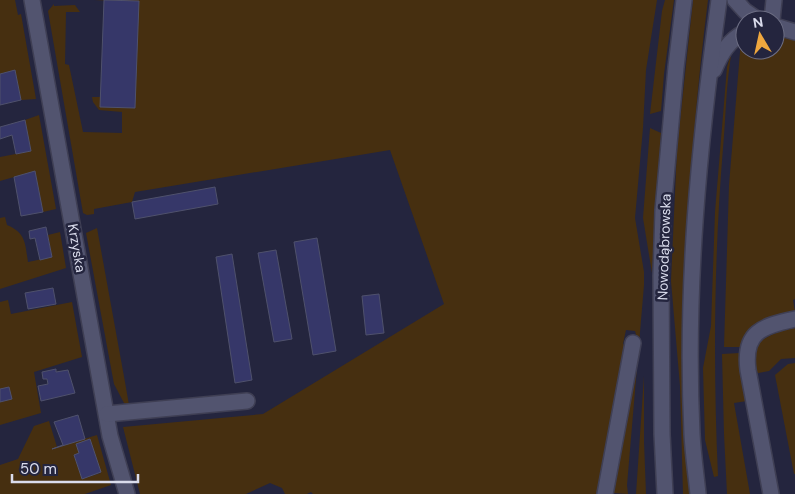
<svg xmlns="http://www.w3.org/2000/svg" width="795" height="494" font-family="'DM Sans',sans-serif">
<rect width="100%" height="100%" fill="#24253e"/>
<g fill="#462f10" fill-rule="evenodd">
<polygon points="0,0 15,0 18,15 21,14 36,99 21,100 15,70 0,74"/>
<polygon points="94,0 657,0 646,70 643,128 635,218 644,272 644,285 627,485 628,494 613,493 637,338 635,331 626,330 623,344 628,346 600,494 313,494 311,492 307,494 285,494 282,488 270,483 246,494 140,494 123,427 263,414 444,304 390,150 135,192 132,202 94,209 94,214 87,215 83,213 48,11 54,4 54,6 75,5 80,12 66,12 65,64 69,65 83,132 122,133 122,112 99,110 93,102 92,97 101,97 101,107 135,108 139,2"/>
<polygon points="665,0 674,0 664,74 661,111 650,114 662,11"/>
<path d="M 693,0 L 708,0 C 687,164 681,329 690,494 L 683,494 L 680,386 L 671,281 L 677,149 Z"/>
<path d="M 775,33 L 795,38 L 795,299 L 793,300 L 795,312 C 769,317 751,320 740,347 L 724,347 L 729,185 L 741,40 L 745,37 L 745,50 L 775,50 Z"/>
<path d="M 732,50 C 726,82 726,116 723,148 C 714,257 713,367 718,476 L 714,477 L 705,440 L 703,368 L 711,326 L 715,212 L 727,67 Z"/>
<polygon points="39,115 56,209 43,212 35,171 0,181 0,157 31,151 25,120"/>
<polygon points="650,128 661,133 652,273 643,218"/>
<path d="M 5,217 L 7,225 C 26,233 25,243 28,262 L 52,257 L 48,235 L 60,232 L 66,268 L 0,289 L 0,218 Z"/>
<polygon points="97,228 125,382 129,405 124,403 114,384 86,233"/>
<polygon points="8,300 11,314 72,302 82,357 34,372 41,413 0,425 0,302"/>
<path d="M 795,328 L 795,358 L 781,359 L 769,371 L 758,373 C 740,344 772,332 795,328 Z"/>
<polygon points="740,353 740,368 747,401 734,403 750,494 727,494 724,434 722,354"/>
<polygon points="795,363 795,474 794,474 775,375 788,364"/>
<polygon points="644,376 644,442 646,494 636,494"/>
<path d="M 49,421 L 57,447 L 97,435 L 111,485 L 85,494 L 0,494 L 0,465 L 18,459 L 34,426 ZM 90,440 L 101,473 L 82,479 L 74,455 L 79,453 L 76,444 Z"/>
</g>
<g fill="#363769" stroke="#4f516c">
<polygon points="104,0 139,1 135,108 100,107"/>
<polygon points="15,70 21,100 0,105 0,74"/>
<polygon points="25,120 31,151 16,154 12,135 0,139 0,127"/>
<polygon points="35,171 43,212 21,216 14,177"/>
<polygon points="215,187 218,204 135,219 132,202"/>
<polygon points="46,227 52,257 40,260 35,238 30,239 29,231"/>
<polygon points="317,238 336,351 313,355 294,242"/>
<polygon points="276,250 292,339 274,342 258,253"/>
<polygon points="232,254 252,380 235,383 216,257"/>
<polygon points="53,288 56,304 28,309 25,293"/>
<polygon points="379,294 384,333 366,335 362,296"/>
<polygon points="56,369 56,372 68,370 75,393 41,401 38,386 48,384 47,379 43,379 42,372"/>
<polygon points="9,387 12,399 0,402 0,389"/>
<polygon points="78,415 85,439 52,449 63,445 54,422"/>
<polygon points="90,439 101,472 82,479 74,455 79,453 76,444"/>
</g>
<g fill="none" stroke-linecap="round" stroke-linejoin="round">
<defs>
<g id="minor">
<polyline points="32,0 110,436 127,494"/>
<polyline points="735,0 745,11 758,20"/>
<polyline points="772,20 774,0"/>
<polyline points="775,26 795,32"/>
<path d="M 714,70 C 721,53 729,40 745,32"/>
<polyline points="107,414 247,401"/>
<polyline points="605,494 633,343"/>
<polyline points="665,494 662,434 661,276 663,210 676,67 684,0"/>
<path d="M 698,494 C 696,474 693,454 692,434 C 685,288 699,144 719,0"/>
<path d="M 771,494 L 748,370 C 743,332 762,326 795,319"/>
</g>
</defs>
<use href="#minor" stroke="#3f3f54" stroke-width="18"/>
<use href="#minor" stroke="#52546f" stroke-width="15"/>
</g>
<g text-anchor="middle" stroke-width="5" stroke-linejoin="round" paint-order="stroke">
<g font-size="14" fill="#dadcec" stroke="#24253e">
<text transform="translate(664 247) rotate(-88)" y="5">Nowodąbrowska</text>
<text transform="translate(77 248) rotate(80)" y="5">Krzyska</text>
</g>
</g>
<g transform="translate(760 35) rotate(351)"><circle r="24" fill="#24253e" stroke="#6d6e84"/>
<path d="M0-4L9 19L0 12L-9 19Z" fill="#efa73e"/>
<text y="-8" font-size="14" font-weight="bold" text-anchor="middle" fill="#dadcec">N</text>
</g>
<path d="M12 474v8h126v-8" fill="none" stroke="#dadcec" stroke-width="2.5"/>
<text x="20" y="474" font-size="15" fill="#dadcec" stroke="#24253e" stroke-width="4" paint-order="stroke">50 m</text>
</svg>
